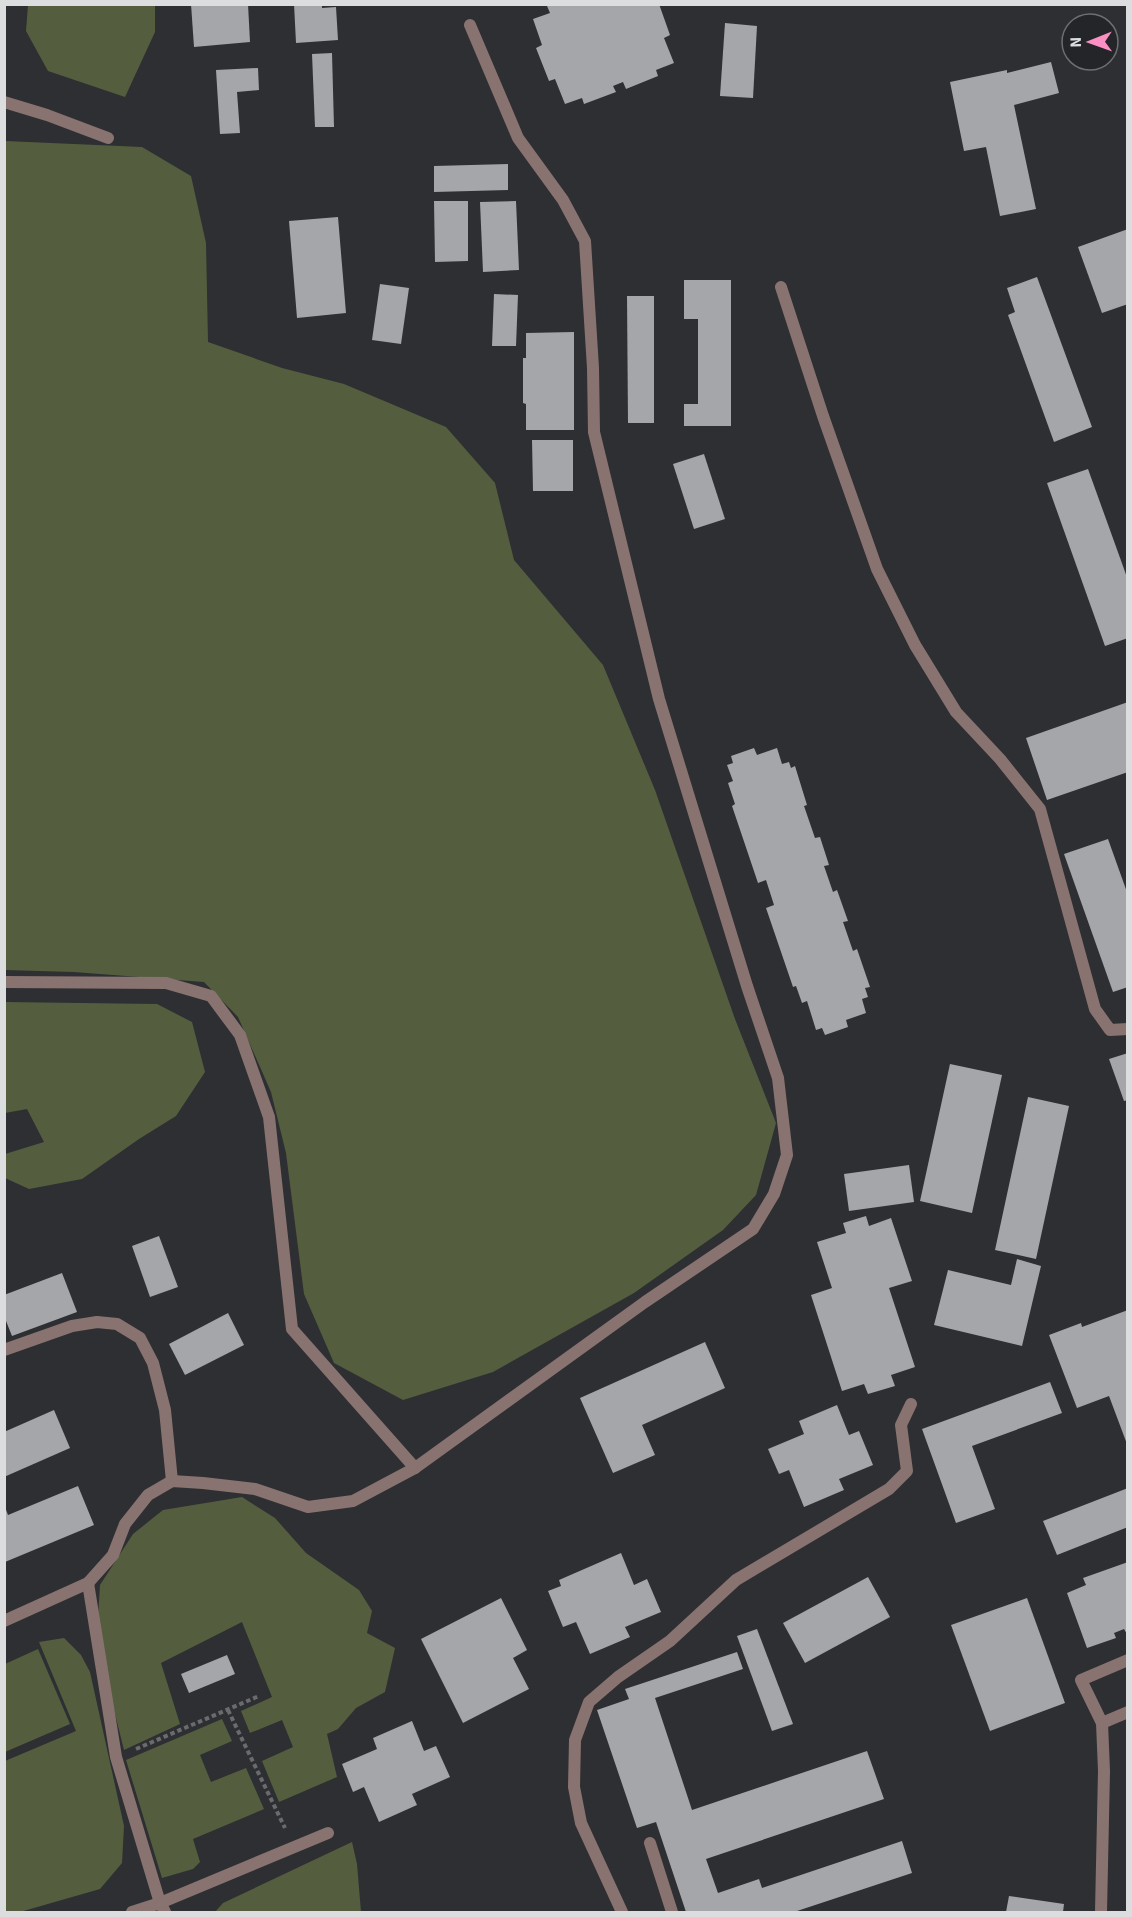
<svg xmlns="http://www.w3.org/2000/svg" width="1132" height="1917" font-family="'Source Sans 3',sans-serif">
<rect width="100%" height="100%" fill="#2e2f32"/>
<g fill="#545e3e">
<polygon points="28,5 155,5 155,32 125,97 48,71 26,31"/>
<polygon points="5,141 142,147 191,176 206,243 208,342 282,368 344,384 446,427 495,483 514,560 603,665 655,790 735,1019 776,1123 756,1195 723,1230 634,1293 493,1372 403,1400 334,1363 304,1294 286,1153 271,1092 238,1017 204,982 74,972 5,970"/>
<polygon points="5,1002 157,1004 192,1022 205,1072 176,1116 139,1139 82,1179 29,1189 5,1178 5,1154 44,1142 27,1109 5,1113"/>
<polygon points="242,1497 275,1518 306,1553 359,1590 372,1611 367,1633 395,1648 385,1692 356,1708 338,1729 327,1734 337,1777 279,1802 262,1761 293,1747 282,1720 250,1733 241,1711 272,1697 242,1622 161,1663 180,1724 124,1750 109,1690 98,1618 100,1585 133,1534 163,1510"/>
<polygon points="64,1638 81,1655 90,1672 124,1826 122,1863 100,1889 20,1912 5,1912 5,1761 76,1731 39,1642"/>
<polygon points="38,1649 70,1724 5,1752 5,1664"/>
<polygon points="222,1719 232,1741 200,1755 211,1782 246,1768 264,1809 193,1839 200,1862 193,1869 162,1878 126,1760"/>
<polygon points="352,1842 357,1864 361,1912 215,1912 223,1903"/>
</g>
<g fill="#a4a6aa">
<polygon points="191,4 248,4 250,42 194,47"/>
<polygon points="294,4 322,4 322,8 336,7 338,40 296,43"/>
<polygon points="552,4 659,4 670,35 664,38 674,63 656,70 658,76 626,89 623,82 613,86 616,92 584,104 582,98 565,104 555,79 549,81 536,48 542,45 533,19 550,13 547,6"/>
<polygon points="725,23 757,26 753,98 720,96"/>
<polygon points="332,53 334,127 315,127 312,54"/>
<polygon points="1051,62 1059,93 1014,105 1036,209 1000,216 986,147 964,151 950,82 1007,70 1007,73"/>
<polygon points="258,68 259,90 237,92 240,133 220,134 216,70"/>
<polygon points="508,164 508,190 434,192 434,166"/>
<polygon points="434,201 468,201 468,261 435,262"/>
<polygon points="516,201 519,270 483,272 480,202"/>
<polygon points="338,217 346,313 297,318 289,221"/>
<polygon points="1128,229 1128,304 1102,313 1078,247"/>
<polygon points="1037,277 1092,427 1054,442 1008,315 1015,312 1007,288"/>
<polygon points="684,280 731,280 731,426 684,426 684,404 698,404 698,319 684,319"/>
<polygon points="380,284 409,288 401,344 372,340"/>
<polygon points="494,294 518,295 516,346 492,346"/>
<polygon points="627,296 654,296 654,423 628,423"/>
<polygon points="574,332 574,430 526,430 526,404 523,403 523,358 526,358 526,333"/>
<polygon points="532,440 573,440 573,491 533,491"/>
<polygon points="704,454 725,519 694,529 673,464"/>
<polygon points="1088,469 1128,580 1128,638 1105,646 1047,483"/>
<polygon points="1128,702 1128,772 1047,800 1026,738"/>
<polygon points="754,748 757,755 777,748 782,764 789,762 791,768 795,766 807,805 804,806 815,838 820,837 829,865 824,866 833,892 837,890 848,921 843,922 853,951 857,949 870,987 865,988 868,997 862,999 866,1013 846,1020 848,1027 825,1035 822,1028 816,1030 807,1001 802,1003 796,986 793,987 766,908 774,905 766,880 758,883 732,806 735,804 728,783 733,781 727,765 733,763 731,756"/>
<polygon points="1108,839 1128,895 1128,987 1113,992 1064,854"/>
<polygon points="1128,1053 1128,1100 1124,1101 1109,1059"/>
<polygon points="950,1064 1002,1075 972,1213 920,1201"/>
<polygon points="1028,1097 1069,1106 1036,1259 995,1250"/>
<polygon points="909,1165 914,1202 849,1211 844,1174"/>
<polygon points="866,1216 869,1226 891,1218 912,1281 889,1288 915,1367 891,1375 895,1386 868,1394 864,1384 842,1391 811,1295 832,1288 817,1242 846,1233 843,1223"/>
<polygon points="159,1236 178,1287 150,1297 132,1246"/>
<polygon points="1017,1259 1041,1266 1022,1346 934,1325 948,1270 1011,1285"/>
<polygon points="62,1273 77,1312 12,1336 4,1316 4,1295"/>
<polygon points="1128,1310 1128,1444 1127,1444 1109,1396 1077,1408 1049,1335 1081,1323 1082,1327"/>
<polygon points="228,1313 244,1345 185,1375 169,1344"/>
<polygon points="705,1342 725,1388 642,1425 655,1455 613,1473 580,1398"/>
<polygon points="1050,1382 1062,1413 972,1446 995,1509 956,1523 922,1429"/>
<polygon points="837,1405 849,1435 859,1431 873,1465 839,1479 844,1490 804,1507 789,1470 779,1474 768,1449 804,1434 799,1421"/>
<polygon points="54,1410 70,1448 4,1477 4,1432"/>
<polygon points="78,1486 94,1525 5,1562 5,1507 8,1515"/>
<polygon points="1128,1488 1128,1527 1057,1555 1043,1521"/>
<polygon points="621,1553 634,1585 647,1579 661,1612 625,1627 630,1637 590,1654 576,1622 563,1627 548,1591 561,1586 559,1580"/>
<polygon points="1128,1562 1128,1636 1124,1629 1114,1633 1116,1638 1087,1648 1067,1593 1086,1585 1083,1578"/>
<polygon points="868,1577 890,1617 805,1663 783,1623"/>
<polygon points="501,1598 527,1650 513,1658 529,1689 463,1723 421,1639"/>
<polygon points="1027,1598 1065,1703 990,1731 951,1625"/>
<polygon points="757,1629 793,1724 772,1731 737,1636"/>
<polygon points="737,1652 743,1669 655,1698 692,1810 867,1751 884,1799 706,1859 718,1893 759,1879 762,1888 902,1841 912,1873 794,1912 686,1912 656,1822 637,1828 597,1710 629,1699 625,1689"/>
<polygon points="227,1655 235,1674 189,1693 181,1674"/>
<polygon points="412,1721 424,1751 436,1746 450,1777 412,1794 417,1805 379,1822 364,1787 353,1792 342,1764 377,1749 373,1738"/>
<polygon points="1009,1896 1064,1904 1063,1912 1006,1912"/>
</g>
<g fill="none" stroke-linecap="round" stroke-linejoin="round">
<g stroke="#6a6b6e" stroke-width="4" stroke-dasharray="4.5 3" stroke-linecap="butt">
<polyline points="228,1710 285,1828"/>
<polyline points="136,1749 259,1696"/>
</g>
<g stroke="#897370" stroke-width="12">
<polyline points="4,102 47,115 108,138"/>
<polyline points="4,982 166,983 211,996 240,1035 269,1117 292,1329 415,1468"/>
<polyline points="4,1350 72,1326 97,1322 117,1324 140,1338 153,1363 165,1410 172,1481"/>
<polyline points="4,1621 88,1583 113,1555 125,1524 148,1495 172,1481 203,1483 255,1489 308,1507 353,1501 415,1468 645,1302 753,1229 774,1194 787,1155 778,1078 747,986 659,699 594,432 593,368 585,241 563,200 518,138 470,25"/>
<polyline points="650,1843 672,1912"/>
<polyline points="622,1912 581,1823 574,1787 575,1740 589,1702 618,1677 670,1641 736,1580 889,1489 907,1471 901,1425 911,1404"/>
</g>
<g stroke="#897370" stroke-width="12">
<polyline points="781,287 823,416 877,569 915,645 956,712 1000,759 1040,809 1095,1009 1110,1030 1128,1029"/>
<polyline points="88,1583 116,1757 160,1903 165,1912"/>
<polyline points="1102,1723 1128,1712"/>
<polyline points="132,1912 160,1903 328,1833"/>
<polyline points="1101,1912 1104,1771 1102,1723 1081,1680 1128,1660"/>
</g>
</g>
<rect width="1132" height="1917" fill="none" stroke="#dcdddf" stroke-width="12"/>
<g transform="translate(1090 42) rotate(269)"><circle r="28" fill="#242528" stroke="#6e6f71" stroke-width="1.5"/>
<path d="M0-4.5L10 22L0 15L-10 22Z" fill="#fb8fc4"/>
<text y="-9" font-size="16" font-weight="bold" text-anchor="middle" fill="#dcdddf">N</text>
</g>
</svg>
